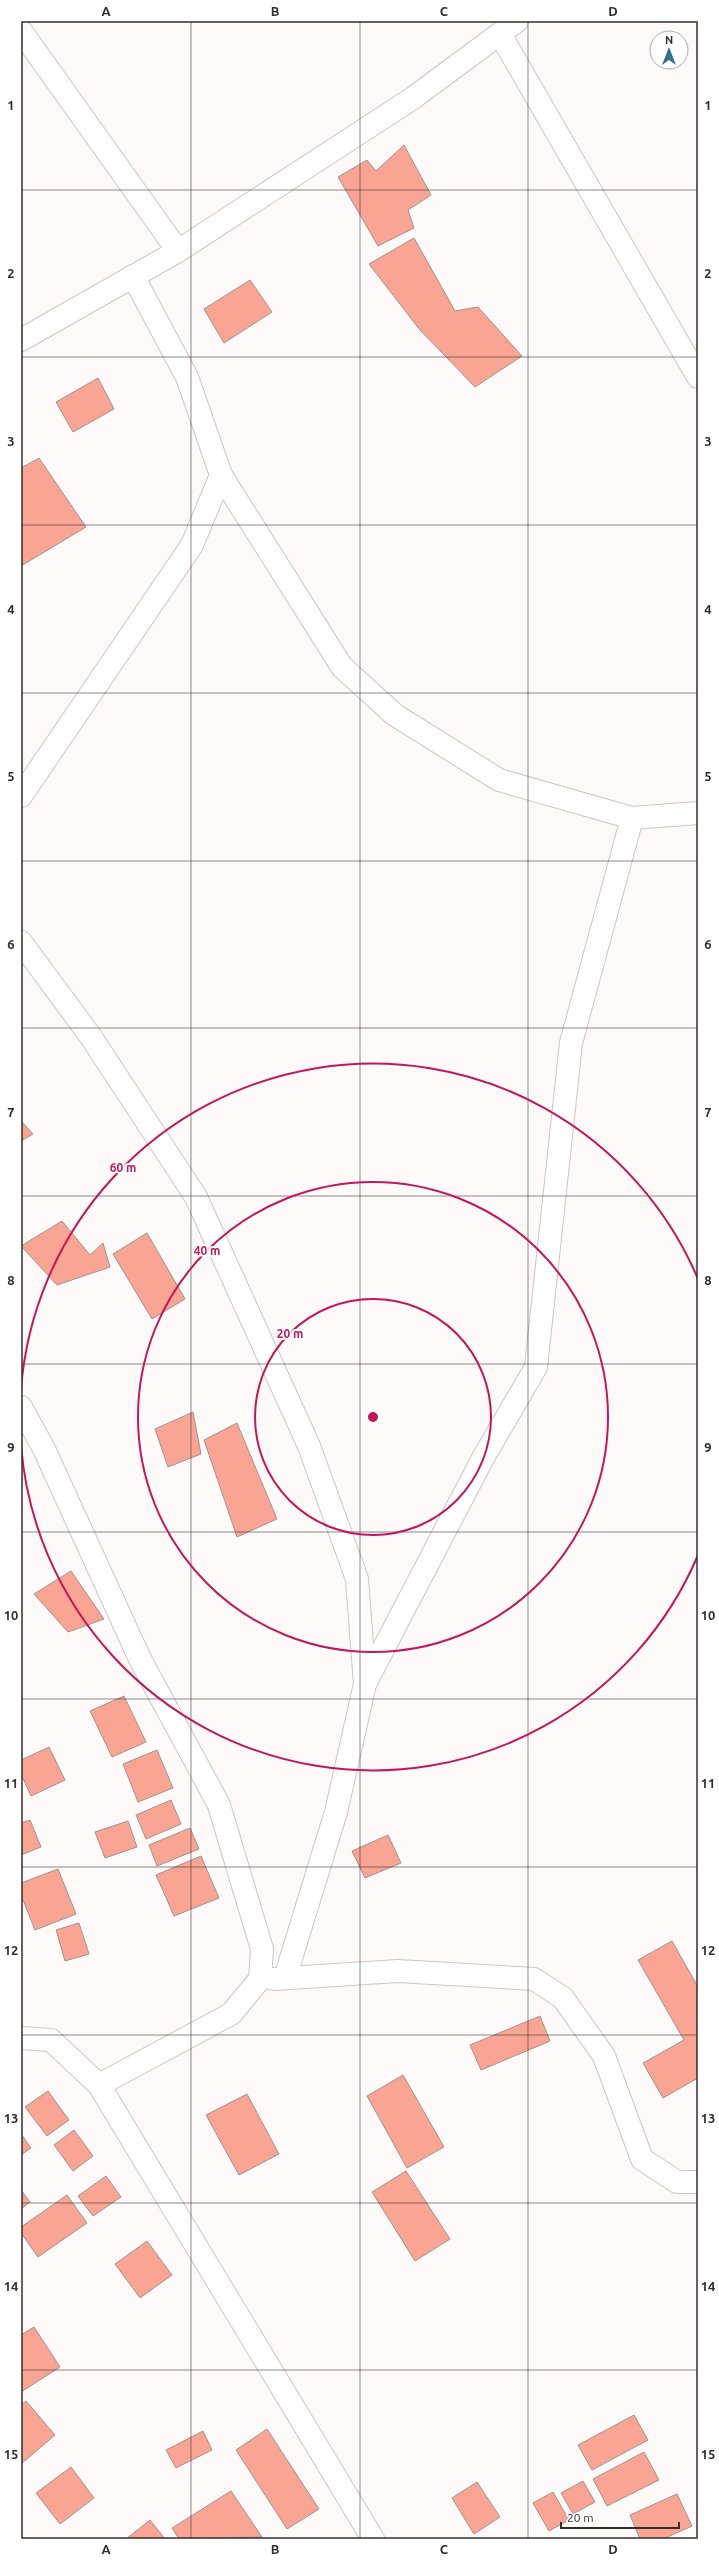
<svg xmlns="http://www.w3.org/2000/svg" width="719" height="2560" font-family="Ubuntu,sans-serif">
<rect width="100%" height="100%" fill="#fefaf9"/>
<g fill="#faa493" stroke="#9e9492">
<polygon points="404,145 431,195 408,210 414,228 378,246 338,177 367,160 376,171"/>
<polygon points="414,238 455,311 478,307 522,356 475,387 420,330 369,264"/>
<polygon points="250,280 272,312 224,343 204,309"/>
<polygon points="98,378 114,409 73,432 56,402"/>
<polygon points="39,458 86,527 21,566 21,468"/>
<polygon points="21,1121 33,1134 21,1141"/>
<polygon points="62,1221 90,1255 103,1243 110,1267 57,1285 21,1246"/>
<polygon points="147,1233 185,1299 152,1319 113,1254"/>
<polygon points="193,1412 201,1454 168,1467 155,1429"/>
<polygon points="237,1423 277,1519 237,1537 204,1440"/>
<polygon points="71,1571 104,1619 68,1632 34,1594"/>
<polygon points="124,1696 146,1742 112,1757 90,1711"/>
<polygon points="49,1747 65,1780 31,1796 21,1774 21,1760"/>
<polygon points="157,1750 173,1788 138,1802 123,1764"/>
<polygon points="171,1800 181,1824 146,1839 136,1815"/>
<polygon points="30,1820 41,1847 21,1855 21,1823"/>
<polygon points="128,1821 137,1847 105,1858 95,1832"/>
<polygon points="190,1828 199,1849 157,1866 149,1845"/>
<polygon points="388,1835 401,1863 365,1878 352,1851"/>
<polygon points="201,1856 219,1898 174,1916 156,1875"/>
<polygon points="58,1869 76,1914 35,1930 21,1895 21,1883"/>
<polygon points="79,1923 89,1954 65,1961 56,1930"/>
<polygon points="672,1941 698,1987 698,2078 663,2098 643,2063 684,2040 638,1960"/>
<polygon points="540,2016 550,2041 481,2070 470,2045"/>
<polygon points="403,2075 444,2147 407,2168 367,2096"/>
<polygon points="48,2091 69,2120 47,2136 25,2107"/>
<polygon points="247,2094 279,2154 239,2175 206,2115"/>
<polygon points="74,2130 93,2156 73,2171 54,2145"/>
<polygon points="21,2134 31,2148 21,2155"/>
<polygon points="406,2171 450,2239 415,2261 372,2192"/>
<polygon points="106,2176 121,2197 93,2216 78,2196"/>
<polygon points="21,2190 30,2202 21,2209"/>
<polygon points="67,2195 87,2223 38,2257 21,2233 21,2227"/>
<polygon points="147,2241 172,2275 140,2298 115,2264"/>
<polygon points="34,2327 60,2367 21,2392 21,2335"/>
<polygon points="26,2401 55,2435 21,2464 21,2405"/>
<polygon points="634,2415 648,2440 592,2470 578,2445"/>
<polygon points="267,2429 319,2509 287,2529 236,2450"/>
<polygon points="203,2431 212,2450 176,2468 166,2450"/>
<polygon points="644,2452 659,2480 607,2506 593,2479"/>
<polygon points="71,2467 94,2498 60,2524 36,2493"/>
<polygon points="583,2481 595,2502 573,2514 561,2493"/>
<polygon points="477,2482 500,2517 474,2534 452,2498"/>
<polygon points="231,2491 262,2537 179,2539 172,2528"/>
<polygon points="553,2492 569,2520 549,2531 533,2503"/>
<polygon points="677,2494 692,2526 663,2539 640,2539 630,2515"/>
<polygon points="150,2520 165,2539 126,2539"/>
</g>
<g fill="none" stroke-linecap="round" stroke-linejoin="round">
<defs>
<g id="street">
<polyline points="21,31 178,251"/>
<polyline points="500,34 698,377"/>
<polyline points="21,340 178,251 413,98 517,21"/>
<polyline points="221,475 342,667 395,715 499,780 632,818 698,813"/>
<polyline points="21,796 192,545 221,475 187,377 133,276"/>
<polyline points="21,942 91,1037 196,1197 309,1446 357,1579 365,1684 336,1812 285,1978"/>
<polyline points="21,1407 44,1449 140,1659 219,1805 262,1949 260,1979 231,2014 99,2085"/>
<polyline points="365,1684 483,1458 536,1367 571,1043 632,818"/>
<polyline points="273,1979 398,1971 534,1979 563,1998 604,2056 642,2159 677,2182 698,2182"/>
<polyline points="21,2038 51,2040 99,2085 373,2539"/>
</g>
</defs>
<use href="#street" stroke="#cfc5c3" stroke-width="24"/>
<use href="#street" stroke="#fff" stroke-width="22"/>
</g>
<path fill="none" stroke="#322e2d" stroke-width="1" stroke-opacity="0.55" d="M 191,21 L 191,2539M 360,21 L 360,2539M 528,21 L 528,2539M 21,190 L 698,190M 21,357 L 698,357M 21,525 L 698,525M 21,693 L 698,693M 21,861 L 698,861M 21,1028 L 698,1028M 21,1196 L 698,1196M 21,1364 L 698,1364M 21,1532 L 698,1532M 21,1699 L 698,1699M 21,1867 L 698,1867M 21,2035 L 698,2035M 21,2203 L 698,2203M 21,2370 L 698,2370"/>
<g fill="none" stroke="#c2185b" stroke-width="2">
<circle cx="373" cy="1417" r="118"/>
<circle cx="373" cy="1417" r="235"/>
<path d="M698 1555A353 353 0 0 1 21 1445M21 1389A353 353 0 0 1 698 1279"/>
</g>
<circle cx="373" cy="1417" r="6" fill="#c2185b" stroke="#fff" stroke-width="2"/>
<g font-size="12" text-anchor="middle" font-weight="bold" fill="#c2185b" stroke="#fff" stroke-width="4" stroke-linejoin="round" paint-order="stroke">
<text x="123" y="1172">60 m</text>
<text x="207" y="1255">40 m</text>
<text x="290" y="1338">20 m</text>
</g>
<rect width="719" height="2560" fill="none" stroke="#ffffff" stroke-width="44"/>
<g transform="translate(669 50)"><circle r="19" fill="#ffffff" stroke="#adabab"/>
<path d="M0-3L7 15L0 10L-7 15Z" fill="#386e89"/>
<text y="-6" font-size="11" font-weight="bold" text-anchor="middle" fill="#322e2d">N</text>
</g>
<path d="M561 2522v6h118v-6" fill="none" stroke="#322e2d" stroke-width="2"/>
<text x="567" y="2522" font-size="12" fill="#322e2d" stroke="#ffffff" stroke-width="3" paint-order="stroke">20 m</text>
<rect x="22" y="22" width="675" height="2516" fill="none" stroke="#322e2d" stroke-width="1.5"/>
<g font-size="13" text-anchor="middle" font-weight="bold" fill="#322e2d">
<text x="106" y="16">A</text>
<text x="275" y="16">B</text>
<text x="444" y="16">C</text>
<text x="613" y="16">D</text>
<text x="11" y="110">1</text>
<text x="708" y="110">1</text>
<text x="11" y="278">2</text>
<text x="708" y="278">2</text>
<text x="11" y="446">3</text>
<text x="708" y="446">3</text>
<text x="11" y="614">4</text>
<text x="708" y="614">4</text>
<text x="11" y="781">5</text>
<text x="708" y="781">5</text>
<text x="11" y="949">6</text>
<text x="708" y="949">6</text>
<text x="11" y="1117">7</text>
<text x="708" y="1117">7</text>
<text x="11" y="1285">8</text>
<text x="708" y="1285">8</text>
<text x="11" y="1452">9</text>
<text x="708" y="1452">9</text>
<text x="11" y="1620">10</text>
<text x="708" y="1620">10</text>
<text x="11" y="1788">11</text>
<text x="708" y="1788">11</text>
<text x="11" y="1955">12</text>
<text x="708" y="1955">12</text>
<text x="11" y="2123">13</text>
<text x="708" y="2123">13</text>
<text x="11" y="2291">14</text>
<text x="708" y="2291">14</text>
<text x="11" y="2459">15</text>
<text x="708" y="2459">15</text>
<text x="106" y="2554">A</text>
<text x="275" y="2554">B</text>
<text x="444" y="2554">C</text>
<text x="613" y="2554">D</text>
</g>
</svg>
